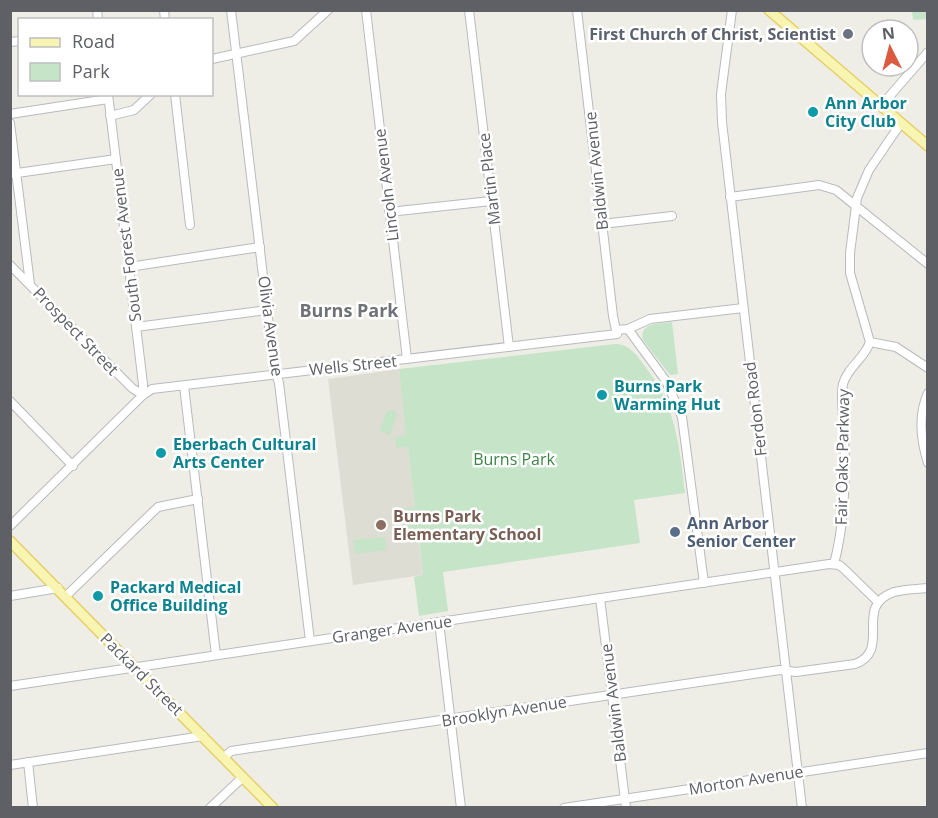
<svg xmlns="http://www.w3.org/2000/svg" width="938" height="818" font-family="'Open Sans',sans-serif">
<rect width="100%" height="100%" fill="#efeee6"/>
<polygon fill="#deddd4" points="399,369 423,575 353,585 328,379"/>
<g fill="#c5e4c8">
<polygon points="912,11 927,11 927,19 913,20"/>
<path d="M 672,322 L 678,374 L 670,375 L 643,340 C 639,322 660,324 672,322 Z"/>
<path d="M 615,344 C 629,344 636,354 644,365 C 676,406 679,443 685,493 L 634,500 L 640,543 L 443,572 L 448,611 L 419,616 L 414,577 L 423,575 L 419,537 L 410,537 L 406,508 L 415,507 L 408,447 L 396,448 L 395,437 L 406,435 L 399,369 Z"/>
<polygon points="391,410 396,411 397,415 390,435 380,431 386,412"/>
<polygon points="385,537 386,550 355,554 353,540"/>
</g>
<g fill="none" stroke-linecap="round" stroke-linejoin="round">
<defs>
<g id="minor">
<polyline points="97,10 98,20"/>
<polyline points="164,10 165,20"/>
<polyline points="231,10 274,367 279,383 310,641"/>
<polyline points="366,10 407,359"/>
<polyline points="469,10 509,347"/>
<polyline points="577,10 613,316 616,330"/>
<polyline points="732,10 721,94 722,122 802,808"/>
<polyline points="10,42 20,41"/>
<polyline points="212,59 294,41 328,10"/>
<polyline points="108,94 143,384 143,395"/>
<polyline points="175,94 190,225"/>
<polyline points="881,106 928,52"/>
<polyline points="10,114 108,99"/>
<polyline points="110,116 134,110 151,94"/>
<polyline points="10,123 30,284"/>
<polyline points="10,174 116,159"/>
<polyline points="730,197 819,185 836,190 928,264"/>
<polyline points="389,212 491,201"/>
<polyline points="602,224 672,216"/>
<polyline points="10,265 132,388 143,395"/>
<polyline points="129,267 260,247"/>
<polyline points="136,327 267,310"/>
<polyline points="628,329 666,381 682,417 704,583"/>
<polyline points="870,342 896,347 928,368"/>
<polyline points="184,386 216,655"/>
<path d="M 928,393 C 918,415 921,441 928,463"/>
<polyline points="10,401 73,466"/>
<polyline points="10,526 143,395 152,389 617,334 616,330 628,329 650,319 743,308"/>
<path d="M 834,564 C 845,523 846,478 844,435 C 844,419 840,399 843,384 C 847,368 865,358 870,342 L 850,273 L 850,253 L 857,198 L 869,170 L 901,123"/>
<polyline points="10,596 58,588"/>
<polyline points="66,596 158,507 198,499"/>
<polyline points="600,598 626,808"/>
<polyline points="439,622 461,808"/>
<polyline points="10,686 829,564 839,565 843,568 878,602"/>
<path d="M 224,757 L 231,751 L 780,670 L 796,672 L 855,664 C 893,650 852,606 894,592 C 904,589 917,589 928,588"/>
<polyline points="28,762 33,808"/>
<polyline points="10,765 203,736"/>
<polyline points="210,808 243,777"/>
<polyline points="564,808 928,753"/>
</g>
<g id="major">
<polyline points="769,10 928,146"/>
<polyline points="10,541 273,808"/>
</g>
</defs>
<use href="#minor" stroke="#b8babf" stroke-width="10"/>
<use href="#major" stroke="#e6cf68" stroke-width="12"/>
<use href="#minor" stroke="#fff" stroke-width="8"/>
<use href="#major" stroke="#f8f4b1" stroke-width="9"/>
</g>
<circle fill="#6b7280" stroke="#fff" stroke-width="2" cx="848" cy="34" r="6"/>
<g fill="#0f9aa8" stroke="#fff" stroke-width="2">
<circle cx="813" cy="112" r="6"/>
<circle cx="602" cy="395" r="6"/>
<circle cx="161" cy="453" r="6"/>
<circle cx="98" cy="596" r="6"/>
</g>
<circle fill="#8d6e63" stroke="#fff" stroke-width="2" cx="381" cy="525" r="6"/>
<circle fill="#5c6f8a" stroke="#fff" stroke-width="2" cx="675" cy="532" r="6"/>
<g text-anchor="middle" stroke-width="5" stroke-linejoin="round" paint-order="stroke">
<g font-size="16" font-weight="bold" fill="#5b616d" stroke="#fff" text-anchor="end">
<text x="836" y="40">First Church of Christ, Scientist</text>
</g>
<g font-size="16" font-weight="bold" fill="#0d838f" stroke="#fff" text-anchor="start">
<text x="825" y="109">Ann Arbor<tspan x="825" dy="18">City Club</tspan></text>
<text x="614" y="392">Burns Park<tspan x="614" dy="18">Warming Hut</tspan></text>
<text x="173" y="450">Eberbach Cultural<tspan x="173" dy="18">Arts Center</tspan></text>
<text x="110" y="593">Packard Medical<tspan x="110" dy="18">Office Building</tspan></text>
</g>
<g font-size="16" fill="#5e6065" stroke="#fff">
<text transform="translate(596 171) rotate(-96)" y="6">Baldwin Avenue</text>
<text transform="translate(489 179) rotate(-97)" y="6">Martin Place</text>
<text transform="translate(386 185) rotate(-97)" y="6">Lincoln Avenue</text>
<text transform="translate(126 245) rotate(-97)" y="6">South Forest Avenue</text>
<text transform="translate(271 326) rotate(82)" y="6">Olivia Avenue</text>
<text transform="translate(76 331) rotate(46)" y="6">Prospect Street</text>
<text transform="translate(353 365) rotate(-6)" y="6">Wells Street</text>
<text transform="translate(755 409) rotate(-97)" y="6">Ferdon Road</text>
<text transform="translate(842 457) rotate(-89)" y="6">Fair Oaks Parkway</text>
<text transform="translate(392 629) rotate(-8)" y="6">Granger Avenue</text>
<text transform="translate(142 674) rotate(45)" y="6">Packard Street</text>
<text transform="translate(613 703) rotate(-97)" y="6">Baldwin Avenue</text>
<text transform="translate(504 711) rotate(-9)" y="6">Brooklyn Avenue</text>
<text transform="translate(746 780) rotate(-9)" y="6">Morton Avenue</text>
</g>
<g font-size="16" fill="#3d8448" stroke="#fff">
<text x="514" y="465">Burns Park</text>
</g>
<g font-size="16" font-weight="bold" fill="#785e54" stroke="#fff" text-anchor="start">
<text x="393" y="522">Burns Park<tspan x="393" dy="18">Elementary School</tspan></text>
</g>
<g font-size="16" font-weight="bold" fill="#4e5e75" stroke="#fff" text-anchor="start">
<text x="687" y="529">Ann Arbor<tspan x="687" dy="18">Senior Center</tspan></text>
</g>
<g font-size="18" font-weight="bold" fill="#6f7277" stroke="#fff">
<text x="349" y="317">Burns Park</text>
</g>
</g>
<rect width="938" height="818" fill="none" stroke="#5e6065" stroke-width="24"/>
<rect x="18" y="18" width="195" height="78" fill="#ffffff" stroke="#bfbfc1" stroke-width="1.5"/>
<rect x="30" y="38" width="30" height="9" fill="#f8f4b1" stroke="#bfbfc1" stroke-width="1.5"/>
<text x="72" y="48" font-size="18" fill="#5e6065">Road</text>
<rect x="30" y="63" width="30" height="18" fill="#c5e4c8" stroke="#bfbfc1" stroke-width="1.5"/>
<text x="72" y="78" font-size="18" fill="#5e6065">Park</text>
<g transform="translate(890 48) rotate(354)"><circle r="28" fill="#ffffff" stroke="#bfbfc1" stroke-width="1.5"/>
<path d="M0-4.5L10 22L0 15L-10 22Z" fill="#db5b40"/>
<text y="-9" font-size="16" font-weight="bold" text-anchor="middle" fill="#5e6065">N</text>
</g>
</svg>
